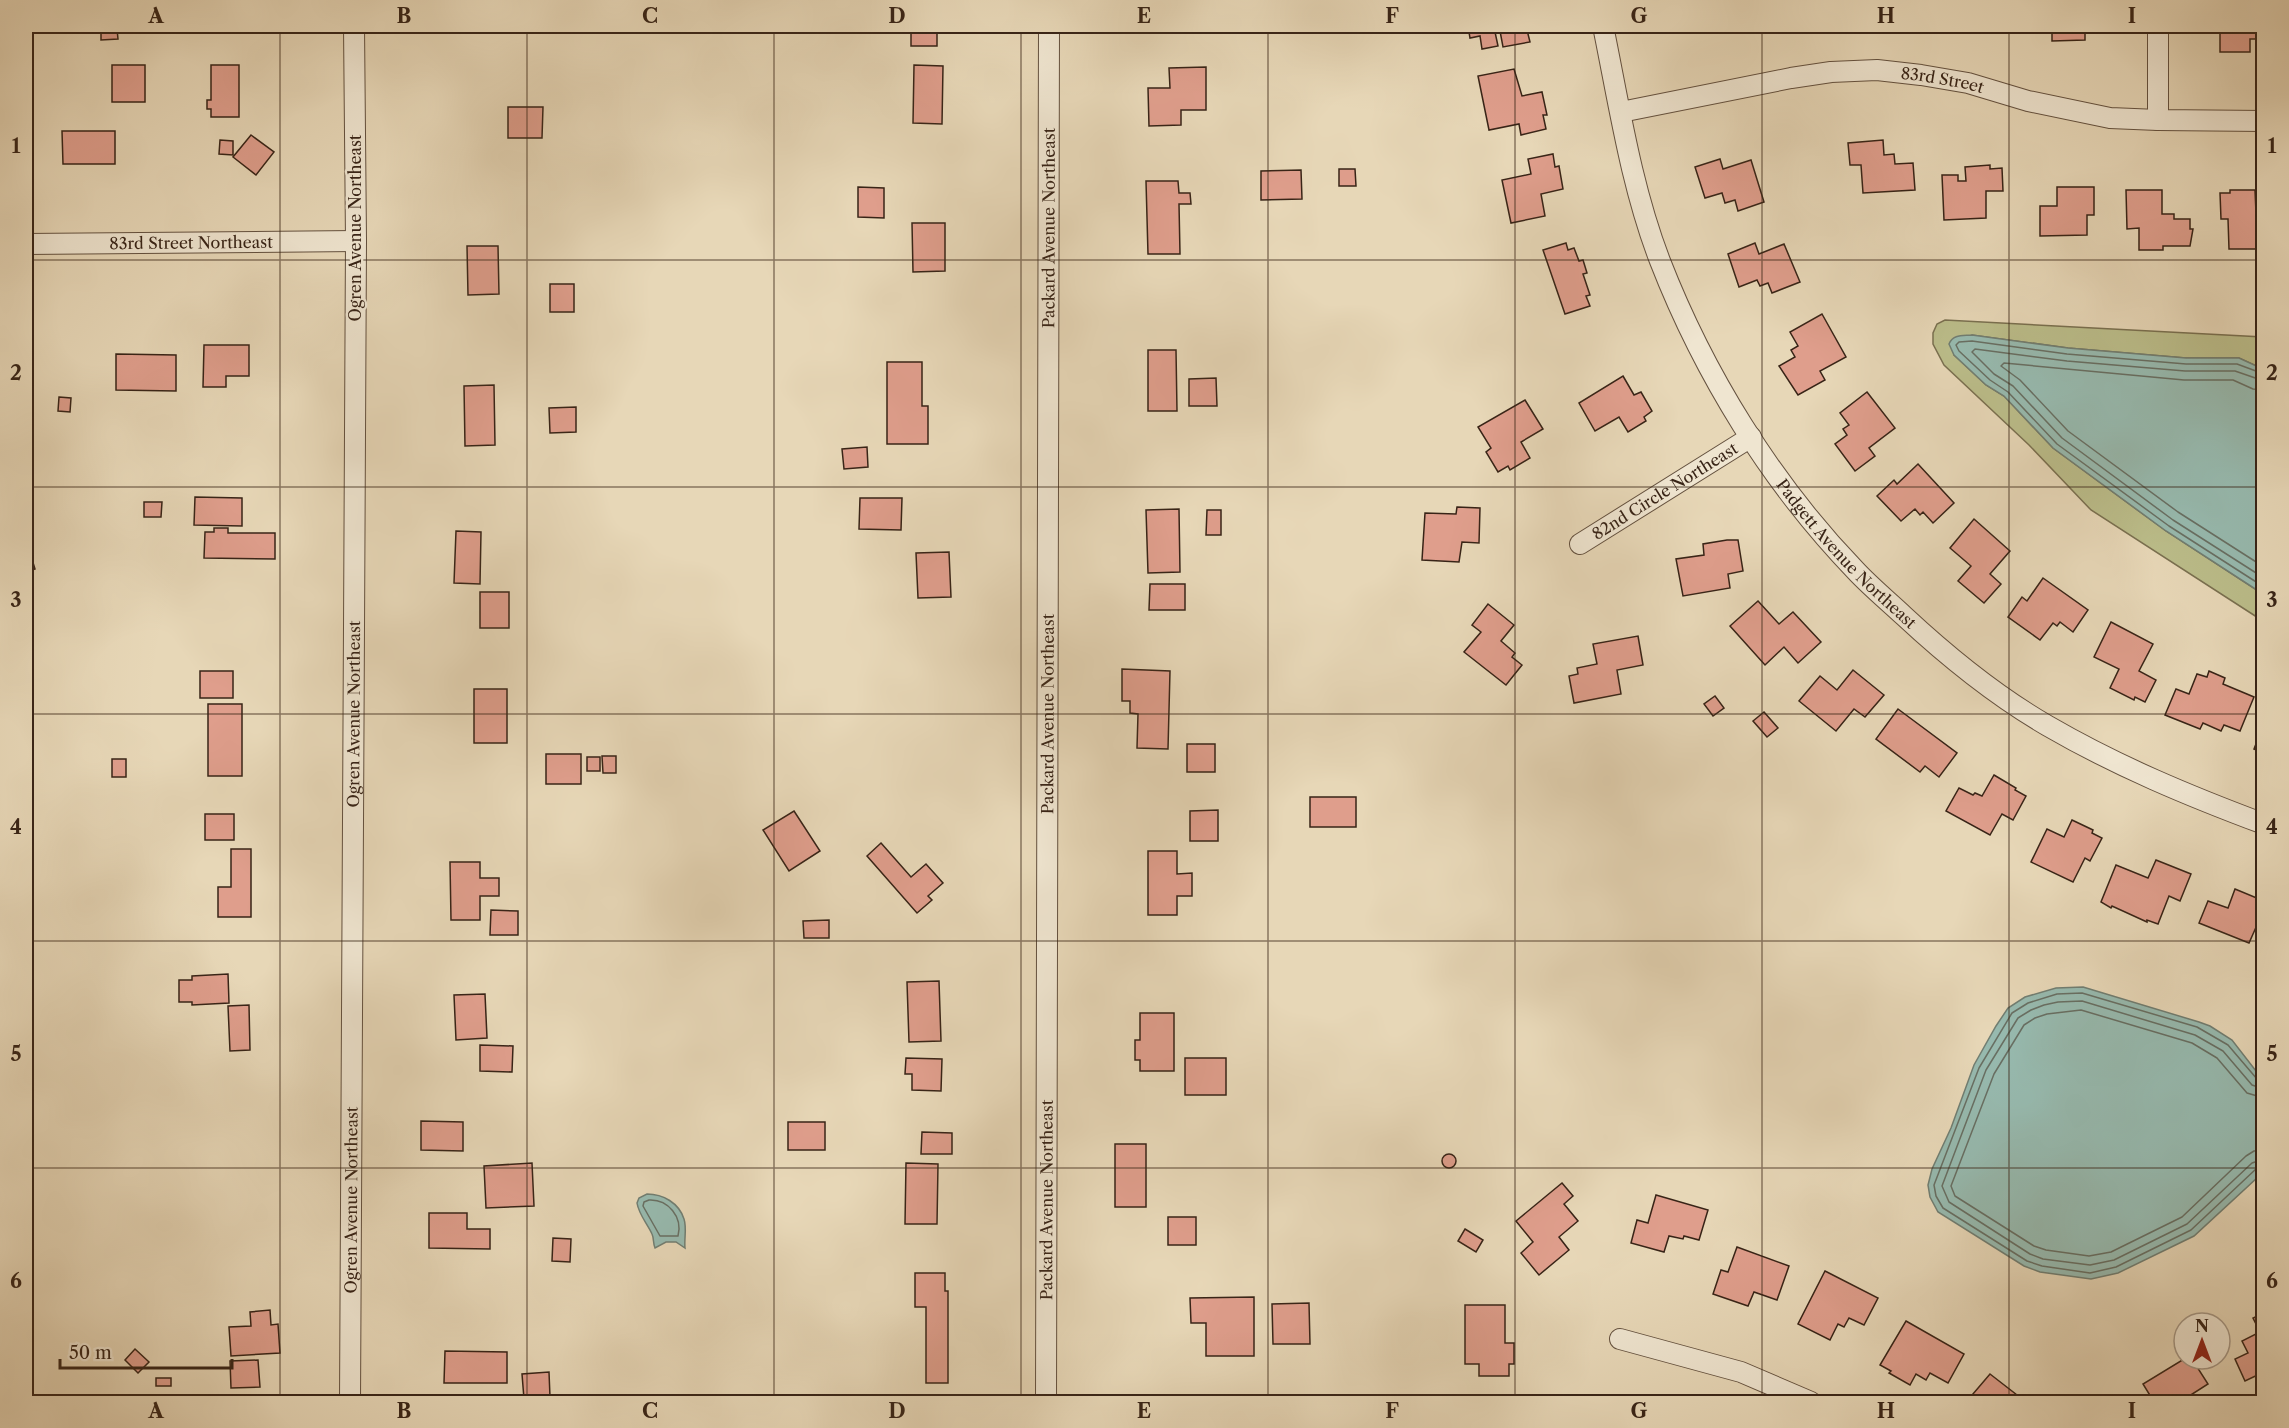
<svg xmlns="http://www.w3.org/2000/svg" width="2289" height="1428" font-family="'Libre Caslon Text',serif">
<rect width="100%" height="100%" fill="#e7d7b7"/>
<filter id="stains"><feTurbulence type="fractalNoise" baseFrequency=".00333" numOctaves="4"/><feColorMatrix values="0 0 0 0 .2 0 0 0 0 .09 0 0 0 0 .02 0 0 0 .5 -.17"/></filter>
<radialGradient id="worn" r=".72"><stop offset=".6" stop-color="#630" stop-opacity="0"/><stop offset="1" stop-color="#630" stop-opacity=".3"/></radialGradient>
<polygon fill="#bbbd8a" stroke="#7a7050" stroke-width="1.5" points="1945,320 2263,337 2263,369 2239,358 2186,358 2068,348 1972,335 1954,355 1986,385 2004,396 2053,448 2166,531 2263,594 2263,621 2091,510 2029,445 1944,365 1933,344 1933,333 1937,324"/>
<g fill="#97baaf" stroke="#717e72" stroke-width="1.5">
<path d="M 1972,335 L 2068,348 L 2186,358 L 2239,358 L 2263,369 L 2263,594 L 2166,531 L 2053,448 L 2004,396 L 1986,385 L 1954,355 L 1949,344 C 1953,334 1963,336 1972,335 Z"/>
<polygon points="2083,987 2199,1022 2210,1026 2232,1040 2263,1080 2263,1169 2258,1177 2194,1236 2118,1273 2091,1279 2040,1272 2024,1266 1938,1212 1930,1197 1928,1185 1932,1169 1951,1128 1974,1065 1996,1026 2008,1008 2025,997 2056,988"/>
<path d="M 647,1194 C 663,1194 679,1203 684,1219 C 687,1228 684,1239 685,1248 L 676,1242 L 666,1242 L 655,1248 C 653,1244 654,1238 652,1234 C 647,1223 639,1215 637,1203 L 639,1198 Z"/>
</g>
<g fill="none" stroke-linecap="round" stroke-linejoin="round">
<g stroke="#686f63" stroke-width="1.5">
<polyline points="2264,374 2237,364 2186,364 2067,354 1972,341 1959,342 1956,345 1959,351 1990,380 2008,392 2057,444 2169,526 2264,587"/>
<polyline points="2264,381 2235,371 2185,371 2067,361 1975,349 1972,352 1994,374 2013,386 2062,438 2173,520 2264,578"/>
<polyline points="2264,390 2253,389 2233,380 2184,380 2004,363 2001,366 2020,380 2068,431 2178,512 2264,567"/>
<polyline points="2264,1081 2257,1079 2228,1045 2197,1027 2082,993 2057,994 2028,1003 2012,1013 1979,1068 1934,1185 1936,1196 1943,1208 2027,1261 2042,1266 2090,1273 2116,1267 2191,1230 2257,1168 2264,1166"/>
<polyline points="2264,1089 2252,1085 2223,1051 2195,1035 2082,1001 2058,1002 2044,1005 2031,1010 2018,1018 1986,1070 1942,1186 1949,1202 2030,1254 2043,1259 2090,1265 2114,1260 2187,1224 2252,1163 2264,1159"/>
<polyline points="2264,1098 2247,1093 2217,1058 2192,1043 2081,1010 2047,1014 2035,1018 2024,1025 1994,1074 1951,1186 1955,1196 2034,1246 2046,1250 2089,1256 2111,1252 2182,1217 2246,1156 2254,1151 2264,1150"/>
<path d="M 649,1200 C 668,1199 683,1217 678,1236 L 660,1236 L 643,1206 L 644,1202 Z"/>
</g>
</g>
<g fill="#df9e8c" stroke="#382417" stroke-width="1.5">
<polygon points="1468,26 1526,26 1530,42 1503,47 1500,31 1495,32 1498,46 1482,49 1480,36 1470,38"/>
<polygon points="2025,26 2085,26 2085,40 2052,41 2052,28 2025,28"/>
<polygon points="2220,26 2264,26 2264,39 2250,39 2250,52 2220,52"/>
<polygon points="101,29 117,29 118,39 101,40"/>
<polygon points="911,29 937,30 937,46 911,46"/>
<rect x="112" y="65" width="33" height="37"/>
<polygon points="211,65 239,65 239,117 211,117 211,109 207,109 207,100 211,100"/>
<polygon points="914,65 943,66 942,124 913,123"/>
<polygon points="1206,67 1206,110 1181,110 1181,125 1149,126 1148,88 1170,88 1169,68"/>
<polygon points="1514,69 1522,96 1542,92 1547,115 1543,115 1546,129 1521,135 1519,124 1489,130 1478,76"/>
<polygon points="508,107 543,107 542,138 508,138"/>
<polygon points="62,131 115,131 115,164 63,164"/>
<polygon points="251,135 274,152 256,175 233,157"/>
<polygon points="220,140 233,141 233,155 219,154"/>
<polygon points="1883,140 1884,155 1894,154 1895,164 1913,163 1915,190 1863,193 1861,165 1850,165 1848,143"/>
<polygon points="1553,154 1555,167 1559,166 1563,189 1541,194 1545,216 1511,223 1502,180 1531,174 1528,159"/>
<polygon points="1720,159 1723,169 1751,160 1764,202 1738,211 1735,200 1725,203 1722,193 1705,198 1695,167"/>
<polygon points="1990,165 1990,169 2002,168 2003,191 1986,191 1986,218 1944,220 1942,175 1958,175 1958,181 1966,181 1965,167"/>
<polygon points="1339,169 1355,169 1356,186 1339,186"/>
<polygon points="1301,170 1302,199 1261,200 1261,171"/>
<polygon points="1146,181 1178,181 1179,193 1190,193 1191,204 1179,204 1180,254 1148,254"/>
<polygon points="858,187 884,188 884,218 858,217"/>
<polygon points="2057,187 2094,187 2094,215 2087,215 2087,235 2040,236 2040,206 2057,206"/>
<polygon points="2126,190 2162,190 2162,214 2174,214 2174,219 2190,219 2190,229 2193,229 2190,246 2163,246 2163,250 2139,250 2139,228 2127,229"/>
<polygon points="2230,190 2255,190 2256,213 2264,213 2264,249 2229,249 2228,219 2221,219 2220,193 2230,193"/>
<polygon points="912,223 945,223 945,271 913,272"/>
<polygon points="1566,243 1568,250 1574,248 1579,261 1583,260 1587,273 1583,274 1590,295 1586,296 1590,306 1565,314 1543,250"/>
<polygon points="1755,243 1759,254 1784,244 1800,282 1772,293 1768,283 1760,286 1757,280 1739,287 1728,254"/>
<polygon points="467,246 498,246 499,294 468,295"/>
<rect x="550" y="284" width="24" height="28"/>
<polygon points="1822,314 1846,357 1820,371 1825,380 1798,395 1779,366 1795,357 1791,350 1798,346 1790,332"/>
<polygon points="204,345 249,345 249,376 226,376 226,387 203,387"/>
<polygon points="1148,350 1176,350 1177,411 1148,411"/>
<polygon points="116,354 176,355 176,391 116,390"/>
<polygon points="887,362 922,362 922,406 928,406 928,444 887,444"/>
<polygon points="1623,376 1634,395 1641,392 1652,411 1644,417 1646,421 1628,432 1619,417 1595,431 1579,403"/>
<polygon points="1216,378 1217,406 1189,406 1189,379"/>
<polygon points="494,385 495,445 465,446 464,386"/>
<polygon points="1867,392 1895,428 1869,448 1875,456 1855,471 1835,444 1847,435 1843,429 1849,425 1840,413"/>
<polygon points="59,397 71,398 70,412 58,411"/>
<polygon points="1525,400 1543,429 1521,442 1530,458 1510,470 1508,466 1498,472 1486,452 1491,448 1478,427"/>
<polygon points="576,407 576,432 550,433 549,408"/>
<polygon points="867,447 868,467 844,469 842,449"/>
<polygon points="1918,464 1954,503 1933,523 1923,512 1920,515 1915,509 1901,521 1877,496 1894,480 1897,484"/>
<polygon points="195,497 242,498 242,526 194,525"/>
<polygon points="860,498 902,498 901,530 859,529"/>
<polygon points="144,502 162,502 161,517 144,517"/>
<polygon points="1457,507 1480,508 1479,543 1462,542 1459,562 1422,560 1425,513 1456,514"/>
<polygon points="1179,509 1180,572 1148,573 1146,510"/>
<polygon points="1207,510 1221,510 1221,535 1206,535"/>
<polygon points="1974,519 2010,551 1990,574 2001,584 1984,603 1958,581 1971,566 1950,548"/>
<polygon points="214,528 228,528 228,533 275,533 275,559 204,558 205,532 214,532"/>
<polygon points="456,531 481,532 480,584 454,583"/>
<polygon points="1727,540 1738,540 1743,571 1728,574 1730,588 1683,596 1676,559 1704,555 1703,544"/>
<polygon points="949,552 951,597 918,598 916,553"/>
<polygon points="31,556 35,569 26,572 26,558"/>
<polygon points="2043,578 2088,610 2073,632 2060,622 2057,626 2053,623 2040,640 2008,617 2022,597 2027,601"/>
<polygon points="1150,584 1185,584 1185,610 1149,610"/>
<rect x="480" y="592" width="29" height="36"/>
<polygon points="1758,601 1779,624 1793,612 1821,642 1798,663 1784,647 1765,665 1730,626"/>
<polygon points="1488,604 1514,625 1501,641 1515,653 1512,657 1522,665 1506,685 1464,652 1481,632 1472,625"/>
<polygon points="2111,622 2153,644 2139,671 2156,680 2145,702 2135,697 2134,700 2110,688 2119,669 2094,657"/>
<polygon points="1638,636 1643,665 1617,670 1621,694 1574,703 1569,676 1578,674 1577,668 1597,664 1593,644"/>
<polygon points="1122,669 1170,671 1168,749 1137,748 1138,714 1130,713 1130,701 1122,701"/>
<polygon points="1853,670 1884,695 1865,717 1854,709 1836,731 1799,701 1820,676 1837,690"/>
<rect x="200" y="671" width="33" height="27"/>
<polygon points="2209,671 2225,678 2223,684 2254,697 2240,731 2224,725 2221,731 2203,723 2200,729 2165,715 2176,689 2189,694 2197,674 2207,677"/>
<rect x="474" y="689" width="33" height="54"/>
<polygon points="1715,696 1724,708 1713,716 1704,704"/>
<rect x="208" y="704" width="34" height="72"/>
<polygon points="1898,709 1957,753 1939,777 1925,766 1920,772 1876,739"/>
<polygon points="1764,712 1778,728 1767,737 1753,721"/>
<polygon points="2264,723 2264,753 2254,749"/>
<rect x="1187" y="744" width="28" height="28"/>
<rect x="546" y="754" width="35" height="30"/>
<polygon points="602,756 616,756 616,773 603,773"/>
<rect x="587" y="757" width="13" height="14"/>
<rect x="112" y="759" width="14" height="18"/>
<polygon points="1994,775 2016,788 2015,790 2026,796 2013,820 2002,814 1990,835 1946,811 1959,788 1973,795 1975,793 1982,796"/>
<rect x="1310" y="797" width="46" height="30"/>
<polygon points="1218,810 1218,841 1190,841 1190,811"/>
<polygon points="794,811 820,851 789,871 763,830"/>
<rect x="205" y="814" width="29" height="26"/>
<polygon points="2072,820 2093,830 2092,833 2102,838 2090,861 2085,858 2073,882 2031,862 2047,829 2064,837"/>
<polygon points="881,843 911,877 926,864 943,883 928,896 932,900 917,913 867,856"/>
<polygon points="231,849 251,849 251,917 218,917 218,887 231,887"/>
<polygon points="1148,851 1177,851 1177,874 1192,873 1192,896 1177,896 1177,915 1148,915"/>
<polygon points="2156,860 2191,874 2180,901 2169,896 2158,924 2147,920 2147,922 2112,906 2111,908 2101,902 2116,865 2148,878"/>
<polygon points="450,862 480,862 480,878 499,878 499,896 480,896 480,920 451,920"/>
<polygon points="2235,889 2264,901 2264,917 2260,927 2257,925 2249,943 2199,923 2208,901 2228,908"/>
<polygon points="491,910 518,911 518,935 490,935"/>
<polygon points="829,920 829,938 804,938 803,921"/>
<polygon points="228,974 229,1003 192,1005 192,1002 179,1002 179,980 192,980 192,976"/>
<polygon points="939,981 941,1041 909,1042 907,982"/>
<polygon points="485,994 487,1038 456,1040 454,995"/>
<polygon points="249,1005 250,1050 230,1051 228,1006"/>
<polygon points="1140,1013 1174,1013 1174,1071 1140,1071 1140,1060 1135,1060 1135,1040 1140,1040"/>
<polygon points="480,1045 513,1046 512,1072 480,1071"/>
<polygon points="906,1058 942,1059 941,1091 912,1090 912,1074 905,1074"/>
<rect x="1185" y="1058" width="41" height="37"/>
<polygon points="421,1121 463,1122 463,1151 421,1150"/>
<rect x="788" y="1122" width="37" height="28"/>
<polygon points="922,1132 952,1133 952,1154 921,1154"/>
<rect x="1115" y="1144" width="31" height="63"/>
<circle cx="1449" cy="1161" r="7"/>
<polygon points="532,1163 534,1206 486,1208 484,1166"/>
<polygon points="906,1163 938,1164 937,1224 905,1224"/>
<polygon points="1562,1183 1573,1196 1564,1204 1578,1221 1559,1237 1569,1250 1539,1275 1521,1253 1533,1242 1516,1221"/>
<polygon points="1656,1195 1708,1210 1699,1240 1684,1236 1683,1239 1669,1236 1664,1252 1631,1243 1637,1220 1648,1223"/>
<polygon points="429,1213 467,1213 467,1229 490,1229 490,1249 429,1248"/>
<rect x="1168" y="1217" width="28" height="28"/>
<polygon points="1465,1229 1483,1240 1476,1252 1458,1241"/>
<polygon points="553,1238 571,1239 570,1262 552,1261"/>
<polygon points="1737,1247 1789,1266 1777,1300 1754,1292 1748,1306 1713,1294 1721,1270 1728,1272"/>
<polygon points="1825,1271 1878,1298 1864,1325 1849,1318 1844,1327 1838,1324 1830,1340 1798,1324"/>
<polygon points="915,1273 945,1273 945,1291 948,1291 948,1383 926,1383 926,1307 915,1307"/>
<polygon points="1254,1297 1254,1356 1206,1356 1206,1323 1191,1323 1190,1298"/>
<polygon points="1309,1303 1310,1344 1273,1344 1272,1304"/>
<polygon points="1465,1305 1505,1305 1505,1343 1514,1343 1514,1364 1509,1364 1509,1376 1479,1376 1479,1364 1465,1364"/>
<polygon points="270,1310 271,1325 278,1324 280,1353 231,1356 229,1327 251,1326 250,1312"/>
<polygon points="2264,1313 2264,1372 2245,1381 2235,1359 2248,1353 2242,1341 2260,1332 2253,1318"/>
<polygon points="1906,1321 1964,1354 1948,1383 1930,1373 1926,1380 1916,1374 1910,1385 1889,1373 1891,1371 1880,1365"/>
<polygon points="135,1349 149,1362 138,1373 125,1360"/>
<polygon points="445,1351 507,1352 507,1383 444,1383"/>
<polygon points="2184,1359 2192,1359 2208,1384 2186,1398 2189,1402 2154,1402 2143,1384"/>
<polygon points="258,1360 260,1387 231,1388 230,1361"/>
<polygon points="549,1372 550,1397 524,1399 522,1374"/>
<polygon points="1990,1374 2026,1402 1969,1402 1967,1401"/>
<rect x="156" y="1378" width="15" height="8"/>
</g>
<g fill="none" stroke-linecap="round" stroke-linejoin="round">
<defs>
<g id="minor">
<path id="s1" d="M 1603,26 C 1619,104 1631,186 1660,261 C 1704,374 1771,483 1856,571 C 1871,587 1888,601 1904,616 C 1948,657 1996,696 2048,726 C 2117,766 2189,796 2264,824"/>
<polyline points="2158,26 2158,120"/>
<path id="s2" d="M 1621,112 L 1791,78 L 1831,72 L 1877,70 L 1921,75 L 1968,83 L 2028,101 L 2110,118 L 2158,120 L 2264,121"/>
<path id="s3" d="M 26,244 L 356,241"/>
<path id="s4" d="M 1580,544 L 1751,437"/>
<polyline points="1620,1339 1741,1372 1811,1402"/>
<path id="s5" d="M 350,1402 L 356,241 L 354,26"/>
<path id="s6" d="M 1046,1402 L 1049,26"/>
</g>
</defs>
<use href="#minor" stroke="#64513f" stroke-width="22"/>
<use href="#minor" stroke="#efe5d0" stroke-width="20"/>
</g>
<path fill="none" stroke="#382417" stroke-width="1.5" stroke-opacity="0.55" d="M 280,26 L 280,1402M 527,26 L 527,1402M 774,26 L 774,1402M 1021,26 L 1021,1402M 1268,26 L 1268,1402M 1515,26 L 1515,1402M 1762,26 L 1762,1402M 2009,26 L 2009,1402M 26,260 L 2264,260M 26,487 L 2264,487M 26,714 L 2264,714M 26,941 L 2264,941M 26,1168 L 2264,1168"/>
<g text-anchor="middle" stroke-width="4.5" stroke-linejoin="round" paint-order="stroke">
<g font-size="16" fill="#382417" stroke="#efe5d0">
<text dy="6" stroke="none"><textPath href="#s2" startOffset="326">83rd Street</textPath></text>
<text transform="translate(355 228) rotate(-90)" y="6">Ogren Avenue Northeast</text>
<text dy="6" stroke="none"><textPath href="#s6" startOffset="1174">Packard Avenue Northeast</textPath></text>
<text dy="6" stroke="none"><textPath href="#s3" startOffset="165">83rd Street Northeast</textPath></text>
<text dy="6" stroke="none"><textPath href="#s4" startOffset="100">82nd Circle Northeast</textPath></text>
<text dy="6" stroke="none"><textPath href="#s1" startOffset="592">Padgett Avenue Northeast</textPath></text>
<text dy="6" stroke="none"><textPath href="#s5" startOffset="688">Ogren Avenue Northeast</textPath></text>
<text dy="6" stroke="none"><textPath href="#s6" startOffset="688">Packard Avenue Northeast</textPath></text>
<text dy="6" stroke="none"><textPath href="#s5" startOffset="202">Ogren Avenue Northeast</textPath></text>
<text dy="6" stroke="none"><textPath href="#s6" startOffset="202">Packard Avenue Northeast</textPath></text>
</g>
</g>
<rect width="2289" height="1428" fill="none" stroke="#e7d7b7" stroke-width="66"/>
<g transform="translate(2202 1341)"><circle r="28" fill="#efe5d0" stroke="#a69886" stroke-width="1.5"/>
<path d="M0-4.5L10 22L0 15L-10 22Z" fill="#8f2418"/>
<text y="-9" font-size="16" font-weight="bold" text-anchor="middle" fill="#382417">N</text>
</g>
<path d="M60 1359v9h172v-9" fill="none" stroke="#382417" stroke-width="3"/>
<text x="69" y="1359" font-size="18" fill="#382417" stroke="#efe5d0" stroke-width="4.5" paint-order="stroke">50 m</text>
<rect x="33" y="33" width="2223" height="1362" fill="none" stroke="#382417" stroke-width="2"/>
<g font-size="20" text-anchor="middle" font-weight="bold" fill="#382417">
<text x="156" y="23">A</text>
<text x="404" y="23">B</text>
<text x="650" y="23">C</text>
<text x="897" y="23">D</text>
<text x="1144" y="23">E</text>
<text x="1392" y="23">F</text>
<text x="1639" y="23">G</text>
<text x="1886" y="23">H</text>
<text x="2132" y="23">I</text>
<text x="16" y="153">1</text>
<text x="2272" y="153">1</text>
<text x="16" y="380">2</text>
<text x="2272" y="380">2</text>
<text x="16" y="607">3</text>
<text x="2272" y="607">3</text>
<text x="16" y="834">4</text>
<text x="2272" y="834">4</text>
<text x="16" y="1061">5</text>
<text x="2272" y="1061">5</text>
<text x="16" y="1288">6</text>
<text x="2272" y="1288">6</text>
<text x="156" y="1418">A</text>
<text x="404" y="1418">B</text>
<text x="650" y="1418">C</text>
<text x="897" y="1418">D</text>
<text x="1144" y="1418">E</text>
<text x="1392" y="1418">F</text>
<text x="1639" y="1418">G</text>
<text x="1886" y="1418">H</text>
<text x="2132" y="1418">I</text>
</g>
<rect width="100%" height="100%" filter="url(#stains)"/>
<rect width="100%" height="100%" fill="url(#worn)"/>
</svg>
